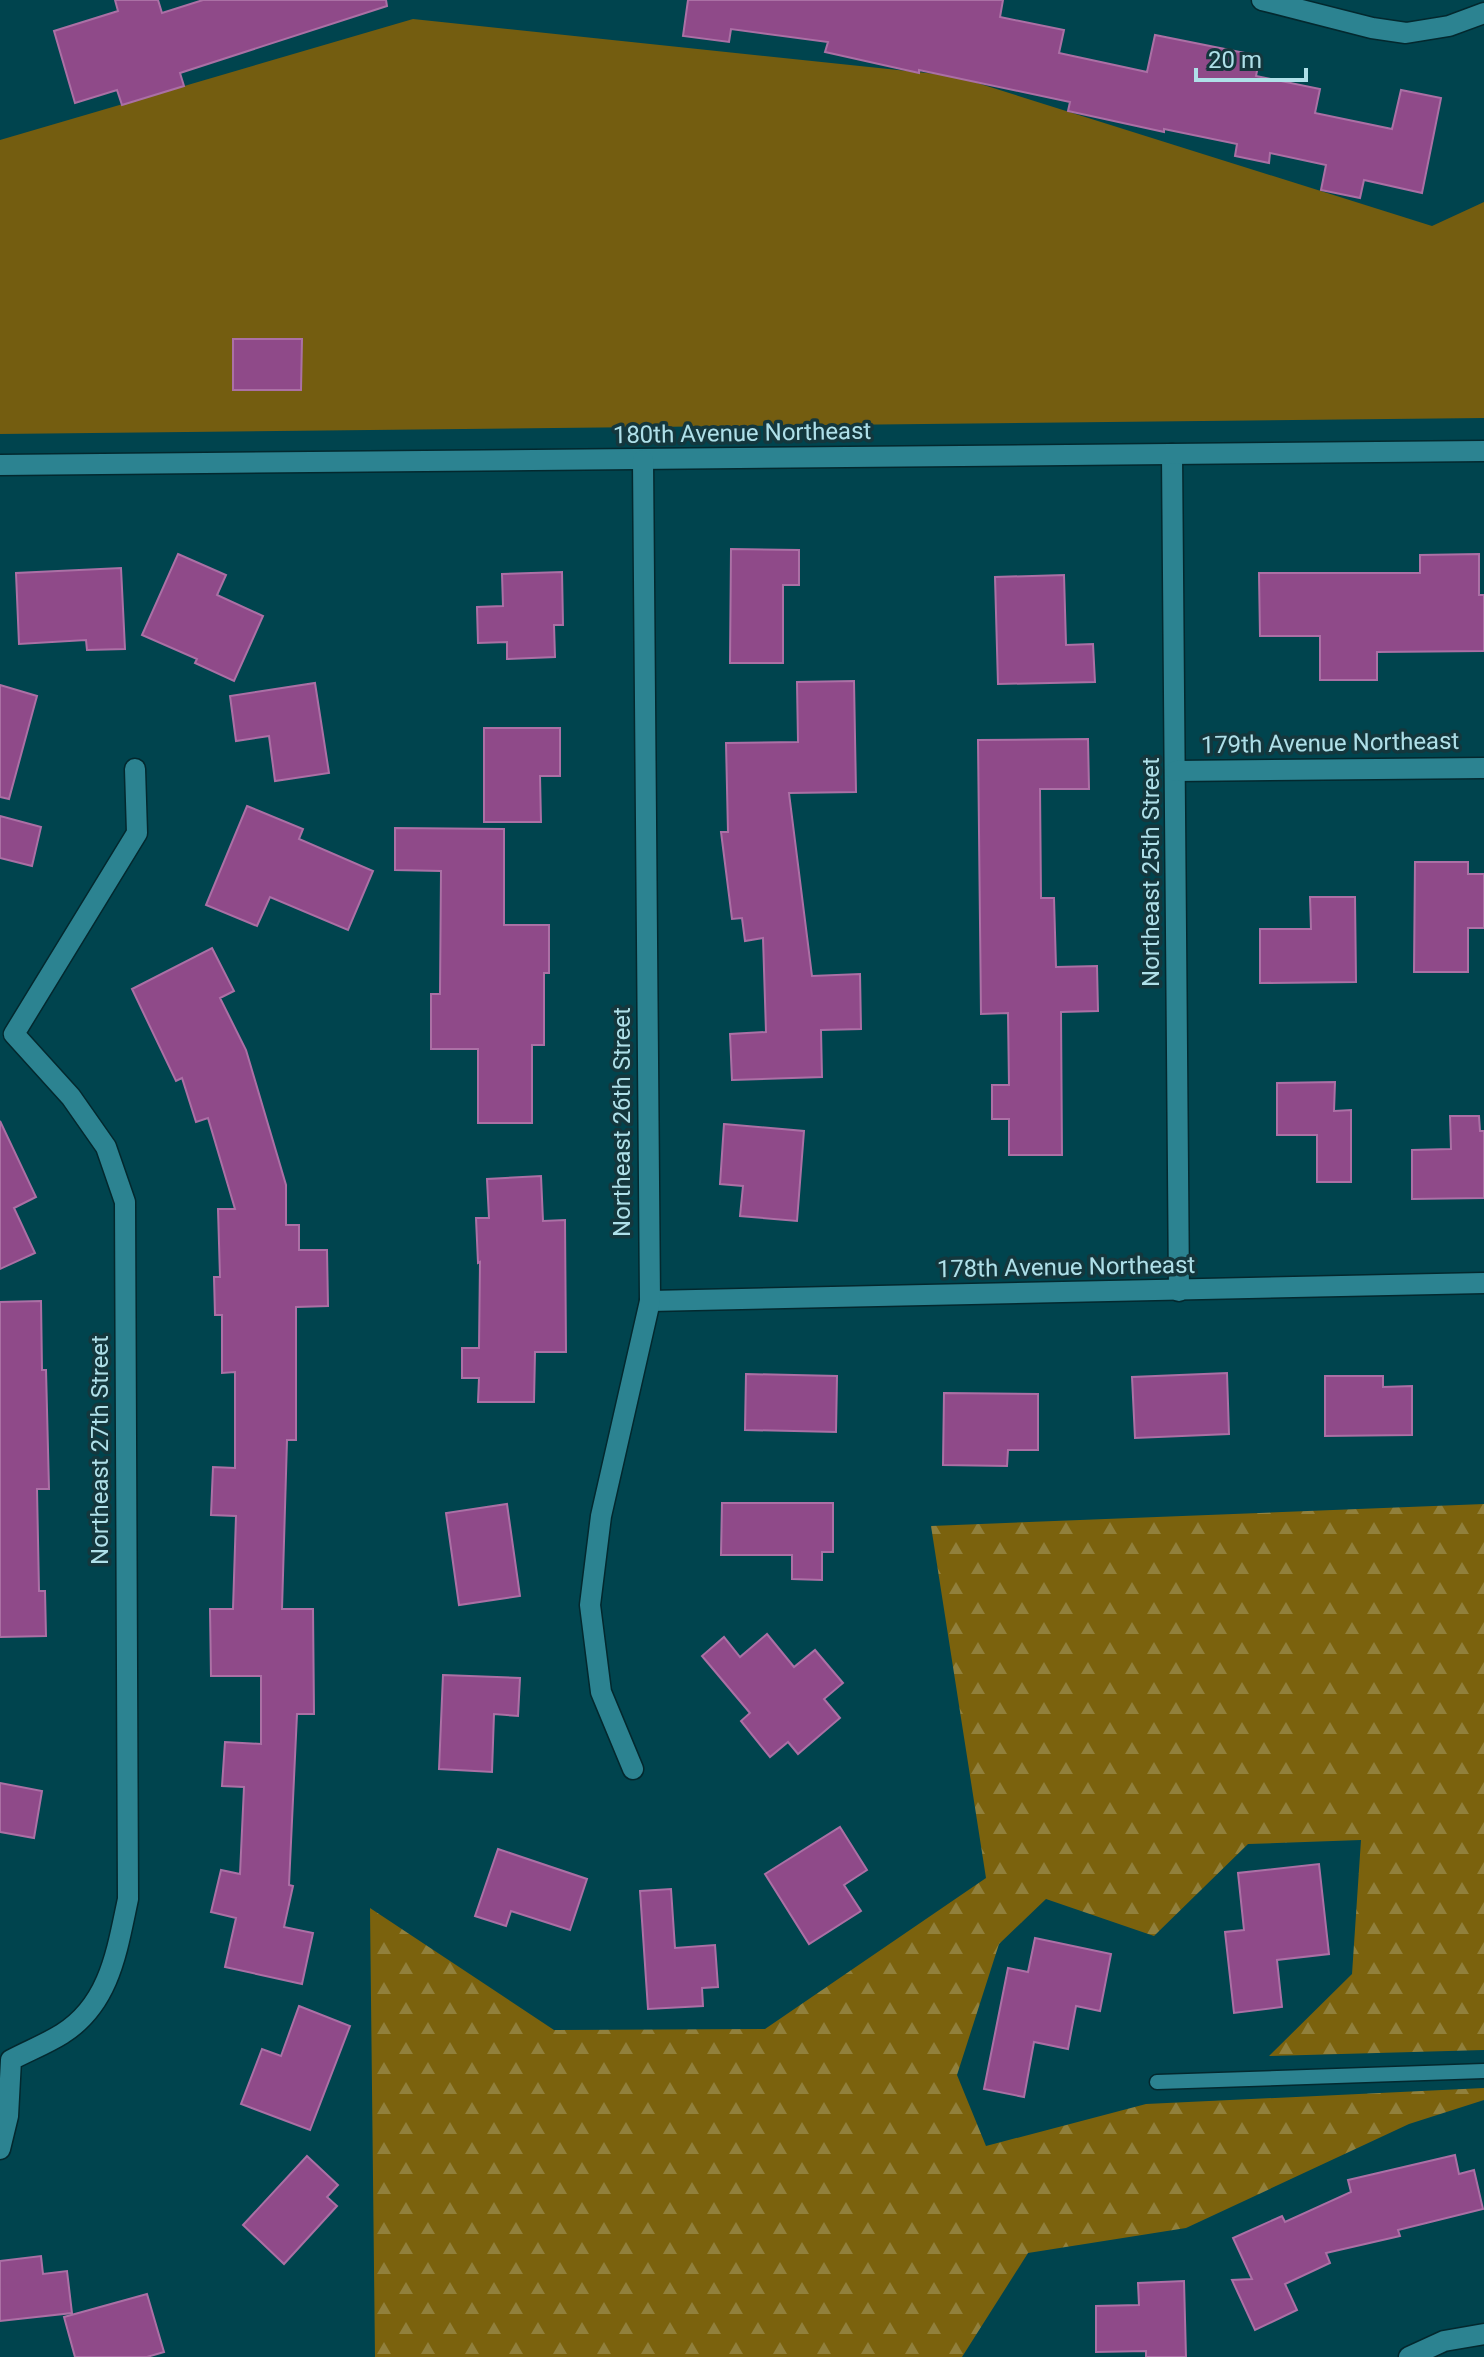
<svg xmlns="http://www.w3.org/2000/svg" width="1484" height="2357" font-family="Roboto,sans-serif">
<defs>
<pattern id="forest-firs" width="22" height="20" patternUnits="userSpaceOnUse" patternTransform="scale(2)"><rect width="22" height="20" fill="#7b620d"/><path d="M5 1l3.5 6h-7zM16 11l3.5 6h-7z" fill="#91803c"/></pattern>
</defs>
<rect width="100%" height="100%" fill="#00444e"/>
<polygon fill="#745d10" points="413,19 955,76 1432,226 1484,202 1484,418 0,434 0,140"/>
<polygon fill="url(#forest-firs)" points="1484,1504 1484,2050 1269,2056 1352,1974 1361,1840 1248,1844 1154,1936 1046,1899 999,1944 957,2075 986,2146 1146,2104 1484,2088 1484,2100 1409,2124 1186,2228 1028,2253 962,2357 375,2357 370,1908 554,2030 765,2029 986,1878 931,1526"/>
<g fill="#8f4a89" stroke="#ab70a5" stroke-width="2">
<polygon points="115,0 158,0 162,13 203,0 386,0 387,6 180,73 184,86 122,105 117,90 75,103 54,31 118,11"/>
<polygon points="688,0 1003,0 1000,17 1064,30 1059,53 1147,72 1155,35 1260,56 1256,76 1320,89 1315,113 1392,129 1401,90 1441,98 1422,193 1364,180 1360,198 1321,190 1326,165 1270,153 1269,163 1235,156 1237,144 1164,129 1164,132 1068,111 1070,102 919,70 919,73 825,52 828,42 731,29 729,42 683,36"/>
<polygon points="233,339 302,339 301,390 233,390"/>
<polygon points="731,549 799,550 799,585 783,585 783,663 730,663"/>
<polygon points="178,554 226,575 217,595 263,616 234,681 195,663 197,659 142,635"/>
<polygon points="1479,554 1479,595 1484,595 1484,651 1377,652 1377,680 1320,680 1320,636 1260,636 1259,573 1420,573 1420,555"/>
<polygon points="121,568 125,649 87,650 86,640 19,644 16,573"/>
<polygon points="562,572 563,625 554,625 555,657 507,659 507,642 478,643 477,607 503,606 502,574"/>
<polygon points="1064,575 1066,645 1093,644 1095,682 998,684 995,577"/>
<polygon points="854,681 856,792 789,793 812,976 860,974 861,1029 821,1030 822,1077 732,1080 730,1034 766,1032 763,938 745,941 742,918 732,919 721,832 728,832 726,743 798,742 797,682"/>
<polygon points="315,683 329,773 275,781 269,736 236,741 230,696"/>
<polygon points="0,685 37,696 9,799 0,797"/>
<polygon points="484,728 560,728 560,776 540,776 541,822 484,822"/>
<polygon points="1088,739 1089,789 1040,789 1041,898 1054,898 1056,967 1097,966 1098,1011 1061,1012 1062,1155 1009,1155 1009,1119 992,1119 992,1085 1009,1085 1008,1013 981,1014 978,740"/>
<polygon points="247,806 303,829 299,839 373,871 348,930 270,897 257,926 206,905"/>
<polygon points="0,816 41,827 32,866 0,858"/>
<polygon points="395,828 504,829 504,925 549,925 549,973 544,973 544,1045 532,1045 532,1123 478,1123 478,1049 431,1049 431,994 440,994 441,871 395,870"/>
<polygon points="1415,862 1468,862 1468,874 1484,874 1484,928 1468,928 1468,972 1414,972"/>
<polygon points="1310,897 1355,897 1356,982 1260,983 1260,929 1311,929"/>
<polygon points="212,948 234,991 220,998 246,1050 286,1185 286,1225 299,1225 299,1250 327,1250 328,1306 296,1307 296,1440 287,1440 282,1609 313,1609 314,1714 297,1714 289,1885 293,1886 284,1927 313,1933 302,1984 225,1967 236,1918 211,1912 221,1870 240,1874 244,1787 222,1786 225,1742 261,1744 261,1676 211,1676 210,1609 233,1609 236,1516 211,1515 213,1467 235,1468 235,1372 222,1373 222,1315 215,1315 214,1277 220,1277 218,1209 235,1209 208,1118 196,1122 182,1078 176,1081 132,989"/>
<polygon points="1335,1082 1334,1111 1351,1110 1351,1182 1317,1182 1317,1135 1277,1135 1277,1083"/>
<polygon points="1450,1116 1479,1116 1480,1131 1484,1131 1484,1198 1412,1199 1412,1150 1451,1149"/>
<polygon points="0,1121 36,1197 14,1208 35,1253 0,1269"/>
<polygon points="724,1124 804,1131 797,1221 740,1216 743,1186 720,1184"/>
<polygon points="541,1176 543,1221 565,1220 566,1352 535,1352 534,1402 478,1402 479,1378 462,1378 462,1348 479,1348 480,1262 478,1263 476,1218 489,1218 487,1179"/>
<polygon points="41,1301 42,1370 46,1370 49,1489 37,1489 39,1591 45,1591 46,1636 0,1637 0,1302"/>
<polygon points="1227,1373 1229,1434 1135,1438 1132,1377"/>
<polygon points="746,1374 837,1376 836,1432 745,1430"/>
<polygon points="1325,1376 1383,1376 1383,1387 1412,1386 1412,1435 1325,1436"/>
<polygon points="944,1393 1038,1394 1038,1450 1008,1450 1007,1466 943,1465"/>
<polygon points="722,1503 833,1503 833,1552 822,1552 822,1580 792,1579 792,1555 721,1555"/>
<polygon points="507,1504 520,1596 459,1605 446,1513"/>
<polygon points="767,1634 794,1667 815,1650 843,1683 824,1699 840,1718 798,1754 788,1742 770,1757 741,1721 750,1713 702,1656 724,1637 740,1657"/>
<polygon points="443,1675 520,1678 518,1716 494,1714 492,1772 439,1769"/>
<polygon points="0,1783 42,1791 34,1838 0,1832"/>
<polygon points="840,1827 867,1870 844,1885 861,1911 809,1944 765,1874"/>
<polygon points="498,1849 587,1879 570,1930 511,1911 506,1926 475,1916"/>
<polygon points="1319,1864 1329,1954 1277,1960 1282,2007 1234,2013 1225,1932 1244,1930 1238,1873"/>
<polygon points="671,1889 675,1948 715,1945 718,1987 702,1988 703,2006 648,2009 640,1891"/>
<polygon points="1035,1938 1111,1954 1100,2011 1076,2006 1068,2049 1034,2042 1024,2097 984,2089 1008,1968 1028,1972"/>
<polygon points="299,2006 350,2026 310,2130 241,2104 262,2049 281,2056"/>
<polygon points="1455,2155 1459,2174 1474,2170 1483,2209 1398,2230 1400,2236 1326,2253 1330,2263 1285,2284 1297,2310 1255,2330 1232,2280 1252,2279 1233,2238 1282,2216 1285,2222 1351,2192 1348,2180"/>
<polygon points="307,2156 338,2185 327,2197 337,2206 284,2264 243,2225"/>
<polygon points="41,2256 43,2274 67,2271 72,2313 0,2321 0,2261"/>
<polygon points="1184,2281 1186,2357 1146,2357 1146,2351 1096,2352 1096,2306 1139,2305 1138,2283"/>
<polygon points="147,2294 164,2352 147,2357 75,2357 64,2317"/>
</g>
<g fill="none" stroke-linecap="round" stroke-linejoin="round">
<defs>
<polyline id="service" points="1157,2082 1484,2071"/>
<g id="minor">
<polyline points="1262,0 1372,28 1406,33 1449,26 1484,13"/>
<polyline points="1172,454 1179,1291"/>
<polyline points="0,465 1484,451"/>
<polyline points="1176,771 1484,768"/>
<polyline points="650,1301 1484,1283"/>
<polyline points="633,1769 601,1692 590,1605 601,1516 650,1301 643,460"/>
<path d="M 0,2149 L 8,2116 L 11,2060 C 28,2051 46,2044 62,2034 C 110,2004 117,1950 128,1899 L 125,1202 L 106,1147 L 71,1097 L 14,1034 L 137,833 L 135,769"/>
<polyline points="1409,2357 1444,2341 1484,2334"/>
</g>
</defs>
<use href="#service" stroke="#03282e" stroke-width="17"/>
<use href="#minor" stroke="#03282e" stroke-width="23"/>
<use href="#service" stroke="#2c8391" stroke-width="14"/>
<use href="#minor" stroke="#2c8391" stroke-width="20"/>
</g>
<g text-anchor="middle" stroke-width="7" stroke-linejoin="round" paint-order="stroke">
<g font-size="24" fill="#afe0e9" stroke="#14373d">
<text transform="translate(742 433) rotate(-1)" y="8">180th Avenue Northeast</text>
<text transform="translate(1330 743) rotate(-1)" y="8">179th Avenue Northeast</text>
<text transform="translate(1151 872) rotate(-90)" y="8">Northeast 25th Street</text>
<text transform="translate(622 1122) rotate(-90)" y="8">Northeast 26th Street</text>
<text transform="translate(1066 1267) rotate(-1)" y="8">178th Avenue Northeast</text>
<text transform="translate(100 1450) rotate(-90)" y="8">Northeast 27th Street</text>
</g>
</g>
<path d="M1196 68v12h110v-12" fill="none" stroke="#afe0e9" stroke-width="4"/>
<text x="1208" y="68" font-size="24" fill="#afe0e9" stroke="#14373d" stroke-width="6" paint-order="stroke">20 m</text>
</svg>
